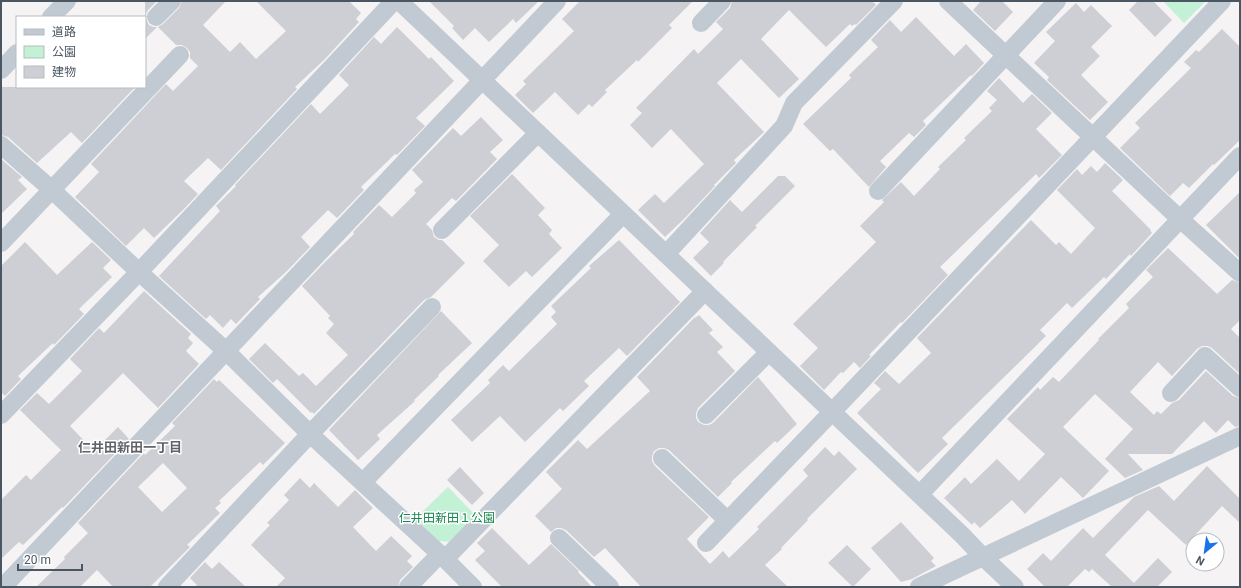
<svg xmlns="http://www.w3.org/2000/svg" width="1241" height="588" font-family="Roboto,'Noto Sans JP',sans-serif">
<rect width="100%" height="100%" fill="#f5f3f3"/>
<g fill="#c3f1d5">
<polygon points="1163,1 1206,1 1184,23"/>
<polygon points="448,487 478,518 454,542 437,541 416,518"/>
</g>
<g fill="#cdcfd5" fill-rule="evenodd">
<polygon points="145,1 157,1 148,10 146,14 146,19 149,25 153,27 157,27 145,39"/>
<polygon points="182,1 226,1 203,25 230,52 240,42 256,59 286,31 256,1 349,1 361,13 356,19 359,22 325,59 295,87 297,89 221,170 208,158 184,181 198,194 184,209 154,238 144,228 126,246 75,197 99,172 91,164 166,84 173,91 198,66 190,58 190,52 187,48 182,45 176,45 158,27 163,24 179,8"/>
<polygon points="429,1 539,1 516,23 513,19 489,42 475,28 463,40 452,28 454,26"/>
<polygon points="580,1 693,1 669,25 672,28 638,62 637,60 605,90 607,92 592,107 589,104 578,115 555,92 533,113 515,95 526,84 523,81 574,31 562,19"/>
<polygon points="732,1 872,1 876,5 856,25 855,24 852,26 850,24 826,47 789,10 761,39 799,79 779,98 741,59 717,83 764,132 734,160 736,163 714,185 715,186 685,218 665,237 638,210 655,194 664,203 704,164 671,129 652,148 630,125 642,113 636,108 694,49 698,54 723,29 716,22 730,8"/>
<polygon points="981,1 1002,1 1013,12 995,31 973,10"/>
<polygon points="1138,1 1153,1 1172,20 1155,37 1129,10"/>
<polygon points="1076,3 1084,12 1091,5 1112,26 1091,47 1100,56 1081,75 1108,102 1090,120 1047,80 1049,77 1034,63 1055,41 1046,32"/>
<polygon points="916,17 954,56 966,44 984,63 972,76 971,75 923,121 926,125 914,137 909,133 880,161 886,167 869,187 833,149 830,151 803,124 851,78 849,75 878,47 871,40 890,20 901,32"/>
<polygon points="397,27 429,59 431,57 454,81 416,118 425,126 397,155 395,154 361,187 364,190 337,218 328,210 301,237 310,247 287,271 258,297 260,299 236,324 231,319 223,328 210,315 206,319 159,276 220,211 216,206 236,186 235,185 311,104 320,114 349,85 339,75 374,37 381,44"/>
<polygon points="1222,29 1240,47 1240,140 1214,165 1213,164 1189,188 1183,183 1170,196 1120,148 1140,128 1135,123 1191,68 1184,62 1196,50 1199,52"/>
<polygon points="999,78 1023,103 1032,94 1052,113 1036,129 1062,155 1039,178 1036,174 940,267 948,275 902,323 901,322 869,355 871,356 860,368 854,362 843,373 841,372 824,390 800,366 818,348 793,324 876,242 860,226 884,202 882,200 901,182 914,196 940,169 938,167 966,140 964,138 992,111 989,108 997,100 987,91"/>
<polygon points="1,87 135,87 82,143 71,132 37,163 8,137 1,135"/>
<polygon points="481,117 503,140 490,152 497,159 456,201 452,198 426,224 432,230 434,237 439,240 442,240 465,263 431,297 424,300 314,414 312,412 311,413 277,379 273,383 249,359 265,343 299,376 303,373 316,386 348,355 326,333 334,324 328,318 330,316 302,286 325,262 354,234 353,232 379,205 392,217 416,193 414,190 423,182 412,170 453,128 461,136"/>
<polygon points="1,159 22,177 18,180 27,189 1,214"/>
<polygon points="1105,163 1123,180 1112,191 1151,230 1150,230 1152,233 1131,256 1130,254 1106,279 1104,277 1072,308 1067,303 1040,330 1046,336 942,438 948,444 918,473 857,413 881,389 874,383 885,371 899,384 931,353 917,338 1031,220 1056,245 1059,242 1071,254 1095,228 1057,190 1077,169 1082,175 1091,166 1097,172"/>
<polygon points="512,174 545,208 538,215 552,230 549,234 562,248 532,277 526,271 509,287 483,261 499,245 470,216"/>
<polygon points="778,176 785,176 795,186 755,226 757,227 723,262 724,263 711,276 693,258 709,242 700,233 730,200 742,212"/>
<polygon points="1240,192 1240,259 1206,225"/>
<polygon points="619,240 680,302 627,356 619,348 584,381 589,386 563,411 560,408 525,442 500,416 472,442 451,420 490,383 488,380 503,365 509,371 557,324 551,317 556,312 551,306 591,268 589,266"/>
<polygon points="25,242 57,275 92,242 111,260 103,268 112,277 79,309 84,314 54,345 53,343 18,376 21,379 5,396 1,392 1,266"/>
<polygon points="1168,248 1217,294 1232,280 1240,283 1240,320 1231,329 1240,338 1240,374 1212,348 1208,346 1202,346 1197,349 1172,376 1158,362 1130,392 1154,415 1157,411 1161,414 1172,403 1179,400 1206,371 1233,396 1240,398 1240,426 1235,427 1228,420 1216,433 1204,421 1172,454 1128,454 1143,470 1125,478 1105,459 1133,429 1095,394 1063,427 1109,471 1083,498 1061,477 1025,514 1012,500 980,528 974,522 972,525 944,498 965,477 971,484 997,459 1019,481 1045,454 1007,419 1038,387 1040,390 1053,377 1059,382 1099,340 1098,339 1129,308 1126,304 1153,277 1146,270"/>
<polygon points="144,291 191,334 188,338 193,343 186,351 199,364 158,408 123,373 70,426 94,451 118,427 129,439 63,508 62,507 23,545 19,542 1,559 1,500 26,475 31,480 61,450 20,410 37,393 49,404 82,371 70,359 99,328 104,333"/>
<polygon points="441,311 472,343 438,375 439,376 414,400 415,401 377,435 380,439 358,460 329,430"/>
<polygon points="699,315 713,330 709,333 723,347 717,352 735,371 698,408 696,413 696,418 698,422 704,425 709,425 713,423 758,377 797,424 777,443 775,441 731,482 732,483 718,497 669,450 664,448 659,448 654,451 652,456 652,461 655,466 709,517 687,539 710,564 723,551 729,558 759,529 757,527 808,476 803,470 825,447 834,456 839,451 857,469 807,519 808,520 781,548 782,549 765,565 788,587 641,587 605,548 594,557 566,530 561,528 556,528 551,532 535,516 562,489 546,472 578,440 587,449 650,391 637,377 695,317 695,318"/>
<path d="M 214,379 L 217,382 L 219,380 L 285,443 L 263,465 L 260,462 L 219,501 L 221,503 L 215,508 L 220,513 L 187,545 L 190,547 L 150,587 L 113,587 L 97,570 L 80,587 L 36,587 L 65,559 L 64,557 L 88,533 L 78,523 L 144,453 L 145,455 L 175,426 L 172,423 ZM 163,463 L 187,488 L 162,512 L 138,487 Z"/>
<polygon points="1207,466 1240,499 1240,523 1222,506 1186,545 1148,510 1105,555 1134,583 1158,558 1172,572 1157,587 1112,587 1092,569 1089,572 1085,569 1067,587 1045,587 1027,569 1043,553 1051,561 1083,528 1093,538 1134,497 1159,486 1174,501"/>
<polygon points="460,467 484,493 472,505 447,480"/>
<polygon points="300,478 310,488 314,483 338,507 355,490 373,508 353,527 376,551 391,536 412,556 407,561 413,567 400,580 398,587 276,587 285,578 251,545 270,525 267,523 289,500 284,495"/>
<polygon points="901,522 934,558 931,561 936,566 912,579 901,582 871,548"/>
<polygon points="492,528 529,565 551,544 579,571 578,572 592,587 502,587 475,560 485,551 477,543"/>
<polygon points="847,545 871,569 853,587 828,563"/>
<polygon points="205,562 212,569 219,562 246,587 194,587 197,585 190,578"/>
</g>
<g fill="none" stroke-linecap="round" stroke-linejoin="round">
<g stroke="#c1cad2" stroke-width="18">
<polyline points="399,1 962,535 983,557 1015,587"/>
<polyline points="948,1 1180,219 1240,273"/>
<polyline points="51,17 67,1"/>
<polyline points="156,17 172,1"/>
<polyline points="701,23 722,1"/>
<polyline points="1,70 17,53"/>
<polyline points="1,145 51,189 139,272 226,351 310,434 440,554 473,587"/>
<polyline points="878,191 1057,1"/>
<polyline points="442,230 538,133"/>
<polyline points="1,243 180,55"/>
<polyline points="666,254 784,126 794,103 894,1"/>
<polyline points="1171,393 1205,356 1240,388"/>
<polyline points="1,415 139,272 394,1"/>
<polyline points="706,415 769,352"/>
<polyline points="662,458 727,520"/>
<polyline points="363,482 623,214"/>
<polyline points="920,494 1240,156"/>
<polyline points="559,538 610,587"/>
<polyline points="706,543 832,412 1222,1"/>
<polyline points="445,559 705,291"/>
<polyline points="3,587 557,1"/>
<polyline points="167,587 310,434 432,307"/>
<polyline points="408,587 440,554"/>
<polyline points="919,587 1240,436"/>
</g>
</g>
<g text-anchor="middle" stroke-width="3" stroke-linejoin="round" paint-order="stroke">
<g font-size="12" fill="#17864f" stroke="#fff">
<text x="447" y="522">仁井田新田１公園</text>
</g>
<g font-size="13" font-weight="bold" fill="#5f6368" stroke="#fff">
<text x="130" y="452">仁井田新田一丁目</text>
</g>
</g>
<rect width="1241" height="588" fill="none" stroke="#4a5661" stroke-width="4"/>
<rect x="16" y="16" width="130" height="72" fill="#ffffff" stroke="#b7bbc0"/>
<rect x="24" y="29" width="20" height="6" fill="#c1cad2" stroke="#b7bbc0"/>
<text x="52" y="36" font-size="12" fill="#4a5661">道路</text>
<rect x="24" y="46" width="20" height="12" fill="#c3f1d5" stroke="#b7bbc0"/>
<text x="52" y="56" font-size="12" fill="#4a5661">公園</text>
<rect x="24" y="66" width="20" height="12" fill="#cdcfd5" stroke="#b7bbc0"/>
<text x="52" y="76" font-size="12" fill="#4a5661">建物</text>
<g transform="translate(1205 552) rotate(209)"><circle r="19" fill="#ffffff" stroke="#b7bbc0"/>
<path d="M0-3L7 15L0 10L-7 15Z" fill="#1a73e8"/>
<text y="-6" font-size="11" font-weight="bold" text-anchor="middle" fill="#4a5661">N</text>
</g>
<path d="M18 564v6h64v-6" fill="none" stroke="#4a5661" stroke-width="2"/>
<text x="24" y="564" font-size="12" fill="#4a5661" stroke="#ffffff" stroke-width="3" paint-order="stroke">20 m</text>
</svg>
